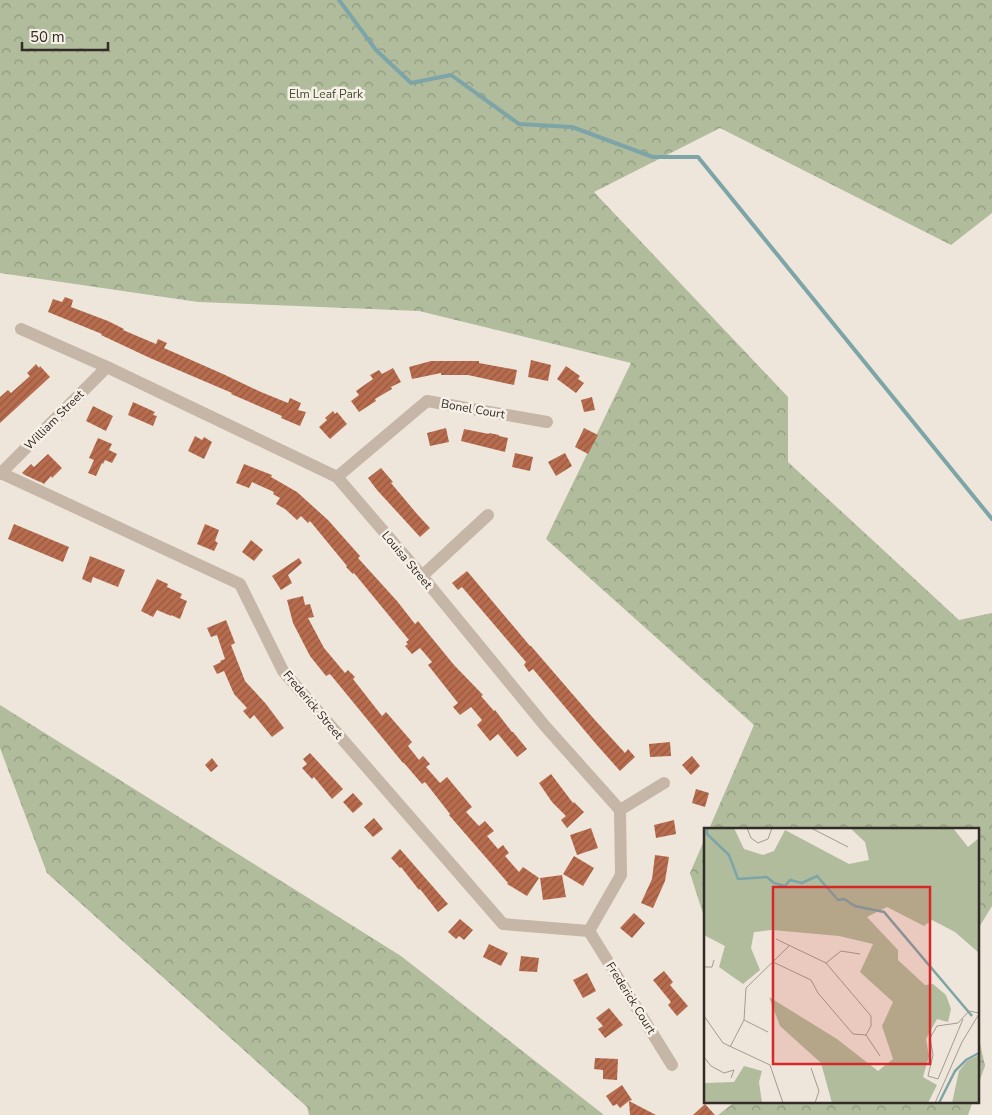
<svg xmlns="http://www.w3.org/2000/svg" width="992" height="1115" font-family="'Nunito Sans',sans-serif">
<defs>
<pattern id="forest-crowns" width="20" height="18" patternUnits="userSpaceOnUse" patternTransform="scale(1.25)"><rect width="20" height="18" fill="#b0bc9c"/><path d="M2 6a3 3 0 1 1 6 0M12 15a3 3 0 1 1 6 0" fill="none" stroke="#90997f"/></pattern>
<pattern id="building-hatch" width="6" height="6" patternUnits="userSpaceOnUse" patternTransform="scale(1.25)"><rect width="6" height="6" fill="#b86c4e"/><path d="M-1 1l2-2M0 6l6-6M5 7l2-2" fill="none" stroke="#965941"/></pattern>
</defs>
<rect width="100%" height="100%" fill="#eee6da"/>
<g fill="url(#forest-crowns)">
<polygon points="0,0 992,0 992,213 951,245 720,128 594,192 788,397 788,462 959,620 992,613 992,906 978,929 978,829 709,829 754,725 546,539 631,363 419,311 198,302 0,273"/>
<polygon points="0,705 401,956 604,1115 309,1115 307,1107 47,873 0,748"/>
<polygon points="706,836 706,923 690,873"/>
<polygon points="978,1034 985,1066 978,1085"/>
<polygon points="736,1101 973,1101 968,1115 718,1115"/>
</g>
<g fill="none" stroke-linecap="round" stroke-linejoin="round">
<polyline stroke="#7da5a8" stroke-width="4" points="339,0 376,50 411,83 451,75 519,124 572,127 653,157 698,157 992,519"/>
</g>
<g fill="url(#building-hatch)">
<polygon points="65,297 73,300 71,307 108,321 124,329 123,330 156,344 158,339 167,343 164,348 223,374 261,392 288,403 290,398 301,403 298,410 306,412 300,426 281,418 282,416 231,394 232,393 150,358 101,335 102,334 48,312 53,299 62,302"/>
<polygon points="531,360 551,365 548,381 528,377"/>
<polygon points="431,361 479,361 479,363 517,370 514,385 468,375 441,375 441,373 412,379 409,367"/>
<polygon points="36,364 39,368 40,366 50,377 0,423 0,397 8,390 11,393 30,376 27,373"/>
<polygon points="566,366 580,376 578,379 584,383 576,393 557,379"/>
<polygon points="393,368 401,382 391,387 392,389 375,399 376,401 359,412 351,401 359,395 356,391 373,379 370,375 379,370 382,374"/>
<polygon points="592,397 595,410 584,412 581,400"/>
<polygon points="133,402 155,412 153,415 157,416 153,426 128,415"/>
<polygon points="93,406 113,416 106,431 86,421"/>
<polygon points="333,411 335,414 337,412 347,424 330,439 319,427 327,420 325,418"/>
<polygon points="446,428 449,442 430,446 427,433"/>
<polygon points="584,428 598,435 588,454 575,447"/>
<polygon points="464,429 489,434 489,433 499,435 499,436 508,438 505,452 461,441"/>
<polygon points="195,436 202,440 204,437 212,442 204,459 188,451"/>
<polygon points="98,438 112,444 109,450 117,454 112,463 105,460 103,464 102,463 96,476 88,473 94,460 89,458"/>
<polygon points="515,453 533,457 530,471 512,467"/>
<polygon points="565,453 572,466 556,476 548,462"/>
<polygon points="48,454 62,468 52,478 51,476 44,484 41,482 40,482 25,475 22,473 31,464 34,467"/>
<polygon points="244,464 272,475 271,477 297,492 328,520 360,556 358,558 397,601 415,624 418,621 454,665 483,695 481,696 494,711 495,710 512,732 513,732 527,749 517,757 498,734 490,741 477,725 482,720 471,707 460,715 453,707 458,703 428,665 432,662 420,648 412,654 405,646 408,644 406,642 409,640 354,573 353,574 346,567 347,566 310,521 308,523 301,516 297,520 285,509 276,504 280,498 273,494 274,492 252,482 249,488 236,483"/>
<polygon points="381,468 393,482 391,483 417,514 430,528 420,537 377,490 368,478"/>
<polygon points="14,524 69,547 63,562 8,539"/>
<polygon points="205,524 219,530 215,541 218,543 214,551 197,544"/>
<polygon points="251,540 263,550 254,561 242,552"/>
<polygon points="90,556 125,570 118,587 93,577 91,583 82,579"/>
<polygon points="299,558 302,563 288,575 292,583 281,590 272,576"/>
<polygon points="467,571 530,646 531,646 594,719 625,753 628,749 635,757 620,771 596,744 533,669 529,672 524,665 526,662 462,587 458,590 452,583"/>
<polygon points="157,579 168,584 167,587 182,594 180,598 187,601 180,619 171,615 171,616 157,610 153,617 141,611"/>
<polygon points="303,596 305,605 310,604 314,617 308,618 324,648 345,673 348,670 355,677 353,679 382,716 386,712 406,735 412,742 408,746 419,760 423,756 430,764 426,767 440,783 447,777 472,807 466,812 479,826 485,821 494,831 487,836 498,849 503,845 509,853 505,856 519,872 523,867 539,878 527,896 507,884 508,883 449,815 450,814 425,782 422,784 404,763 403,763 330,674 326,676 310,656 293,623 287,600"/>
<polygon points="226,620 235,643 231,645 245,681 266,704 284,728 272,737 254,715 250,719 243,711 247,708 234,694 224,671 217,674 213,666 221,662 220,661 225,659 217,635 211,637 207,628"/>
<polygon points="670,742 671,756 650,757 649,744"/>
<polygon points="310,753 343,789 332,799 314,777 312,779 302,768 307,764 303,759"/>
<polygon points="692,756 700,766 691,775 682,765"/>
<polygon points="212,758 218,766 211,772 205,765"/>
<polygon points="551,774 573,803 574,802 584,812 567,828 561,820 566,816 552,802 539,783"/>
<polygon points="696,789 709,793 705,807 692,803"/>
<polygon points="353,793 363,804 353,813 343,802"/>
<polygon points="374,818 383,829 373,837 364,827"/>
<polygon points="674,820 676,834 656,838 654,825"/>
<polygon points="591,828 598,848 577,855 570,835"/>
<polygon points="400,849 448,904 438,912 420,889 419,890 401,867 400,868 391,858"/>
<polygon points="655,855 669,857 665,881 653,908 641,903 652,879"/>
<polygon points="574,856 594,868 583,886 563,874"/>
<polygon points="562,875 566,897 543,900 540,878"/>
<polygon points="634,913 645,923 632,938 620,928"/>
<polygon points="460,919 473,930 464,940 459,936 456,939 448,932"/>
<polygon points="489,944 508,953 501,966 483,957"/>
<polygon points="521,956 539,958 537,972 519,971"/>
<polygon points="664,971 673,982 670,985 688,1006 677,1016 668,1005 671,1002 653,980"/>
<polygon points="587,973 596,991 583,998 573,980"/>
<polygon points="609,1008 623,1025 605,1038 598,1029 603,1026 596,1018"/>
<polygon points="595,1058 618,1059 617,1080 603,1079 603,1070 594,1069"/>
<polygon points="622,1085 632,1100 629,1101 656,1115 630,1115 629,1101 620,1108 617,1104 613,1106 606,1096"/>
<polygon points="705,1104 715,1115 693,1115"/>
</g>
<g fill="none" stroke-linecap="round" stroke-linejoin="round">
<g stroke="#c5b6a8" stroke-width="12">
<polyline points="21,329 107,367 337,477 422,576 545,726 620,810 621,875 589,931"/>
<polyline points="1,473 240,584 283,671 503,924 589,931"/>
<polyline points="0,474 107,367"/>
<polyline points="337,477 427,401 547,422"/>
<polyline points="422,576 488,515"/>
<polyline points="620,810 664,783"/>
<polyline points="589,931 672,1065"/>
</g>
</g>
<g text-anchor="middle" stroke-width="5" stroke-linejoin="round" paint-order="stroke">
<g font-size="12" fill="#414e2e" stroke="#f7f0e6">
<text x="326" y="98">Elm Leaf Park</text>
</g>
<g font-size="12" fill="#332b27" stroke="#f7f0e6">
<text transform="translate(473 409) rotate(10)" y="4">Bonel Court</text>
<text transform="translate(54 420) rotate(-45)" y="4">William Street</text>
<text transform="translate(407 560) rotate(50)" y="4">Louisa Street</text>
<text transform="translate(313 705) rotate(50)" y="4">Frederick Street</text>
<text transform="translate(631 998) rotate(58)" y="4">Frederick Court</text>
</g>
</g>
<g transform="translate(704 828)">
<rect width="275" height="275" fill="#eee6da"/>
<path d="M 0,0 L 30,0 L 40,21 L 59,27 L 70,23 L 81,2 L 145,36 L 165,32 L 161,14 L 146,0 L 249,0 L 264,19 L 275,10 L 275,125 L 251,104 L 228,92 L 220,98 L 183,79 L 163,89 L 194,122 L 194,132 L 221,157 L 229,156 L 242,167 L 247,181 L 244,194 L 233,191 L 222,211 L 225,228 L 219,249 L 233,257 L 224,275 L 128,275 L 117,235 L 76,198 L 65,169 L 133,211 L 174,243 L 189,231 L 178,198 L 189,174 L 156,144 L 169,116 L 135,108 L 68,102 L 50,104 L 47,120 L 56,142 L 39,156 L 15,139 L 21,118 L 0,107 ZM 275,227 L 275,275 L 248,275 L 255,243 L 263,233 ZM 40,238 L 58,243 L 55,254 L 58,275 L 0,275 L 0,255 L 30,254 Z" fill="#b0bc9c"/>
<path fill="none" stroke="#7da5a8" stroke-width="2.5" d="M 3,0 L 3,6 L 25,27 L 34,51 L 63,49 L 70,55 L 81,58 L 86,52 L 98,55 L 113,48 L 134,72 L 140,71 L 151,78 L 180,84 L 268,188M 235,275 L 251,243 L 262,232 L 275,225"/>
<path fill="none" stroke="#a39b92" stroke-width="1" d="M 43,0 L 47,10 L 54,15 L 64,11 L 68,0M 107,0 L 144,19M 72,111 L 122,135 L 167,188 L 167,198 L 162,207M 69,134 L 107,152 L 114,165 L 149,206 L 162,207M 122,135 L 137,123 L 156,126M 0,139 L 8,139 L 10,132M 0,188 L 19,215 L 66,237 L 79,275M 259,191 L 234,251 L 224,248 L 229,227 L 226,210 L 233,198 L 254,195 L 265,183 L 275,185M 40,192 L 64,204M 162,207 L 176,228M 26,219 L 40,192 L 42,160 L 86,117M 0,229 L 7,238 L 20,245 L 30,242 L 27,250M 107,240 L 115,263 L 111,275M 231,275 L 258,214 L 275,186"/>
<path fill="#d62828" fill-opacity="0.15" stroke="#d62828" stroke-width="2.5" d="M 69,59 L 226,59 L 226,236 L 69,236 Z"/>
<rect width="275" height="275" fill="none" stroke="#332b27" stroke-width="2.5"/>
</g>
<path d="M22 42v8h86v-8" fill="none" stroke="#332b27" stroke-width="2.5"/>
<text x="30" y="42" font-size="15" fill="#332b27" stroke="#f7f0e6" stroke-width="4" paint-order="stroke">50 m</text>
</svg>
